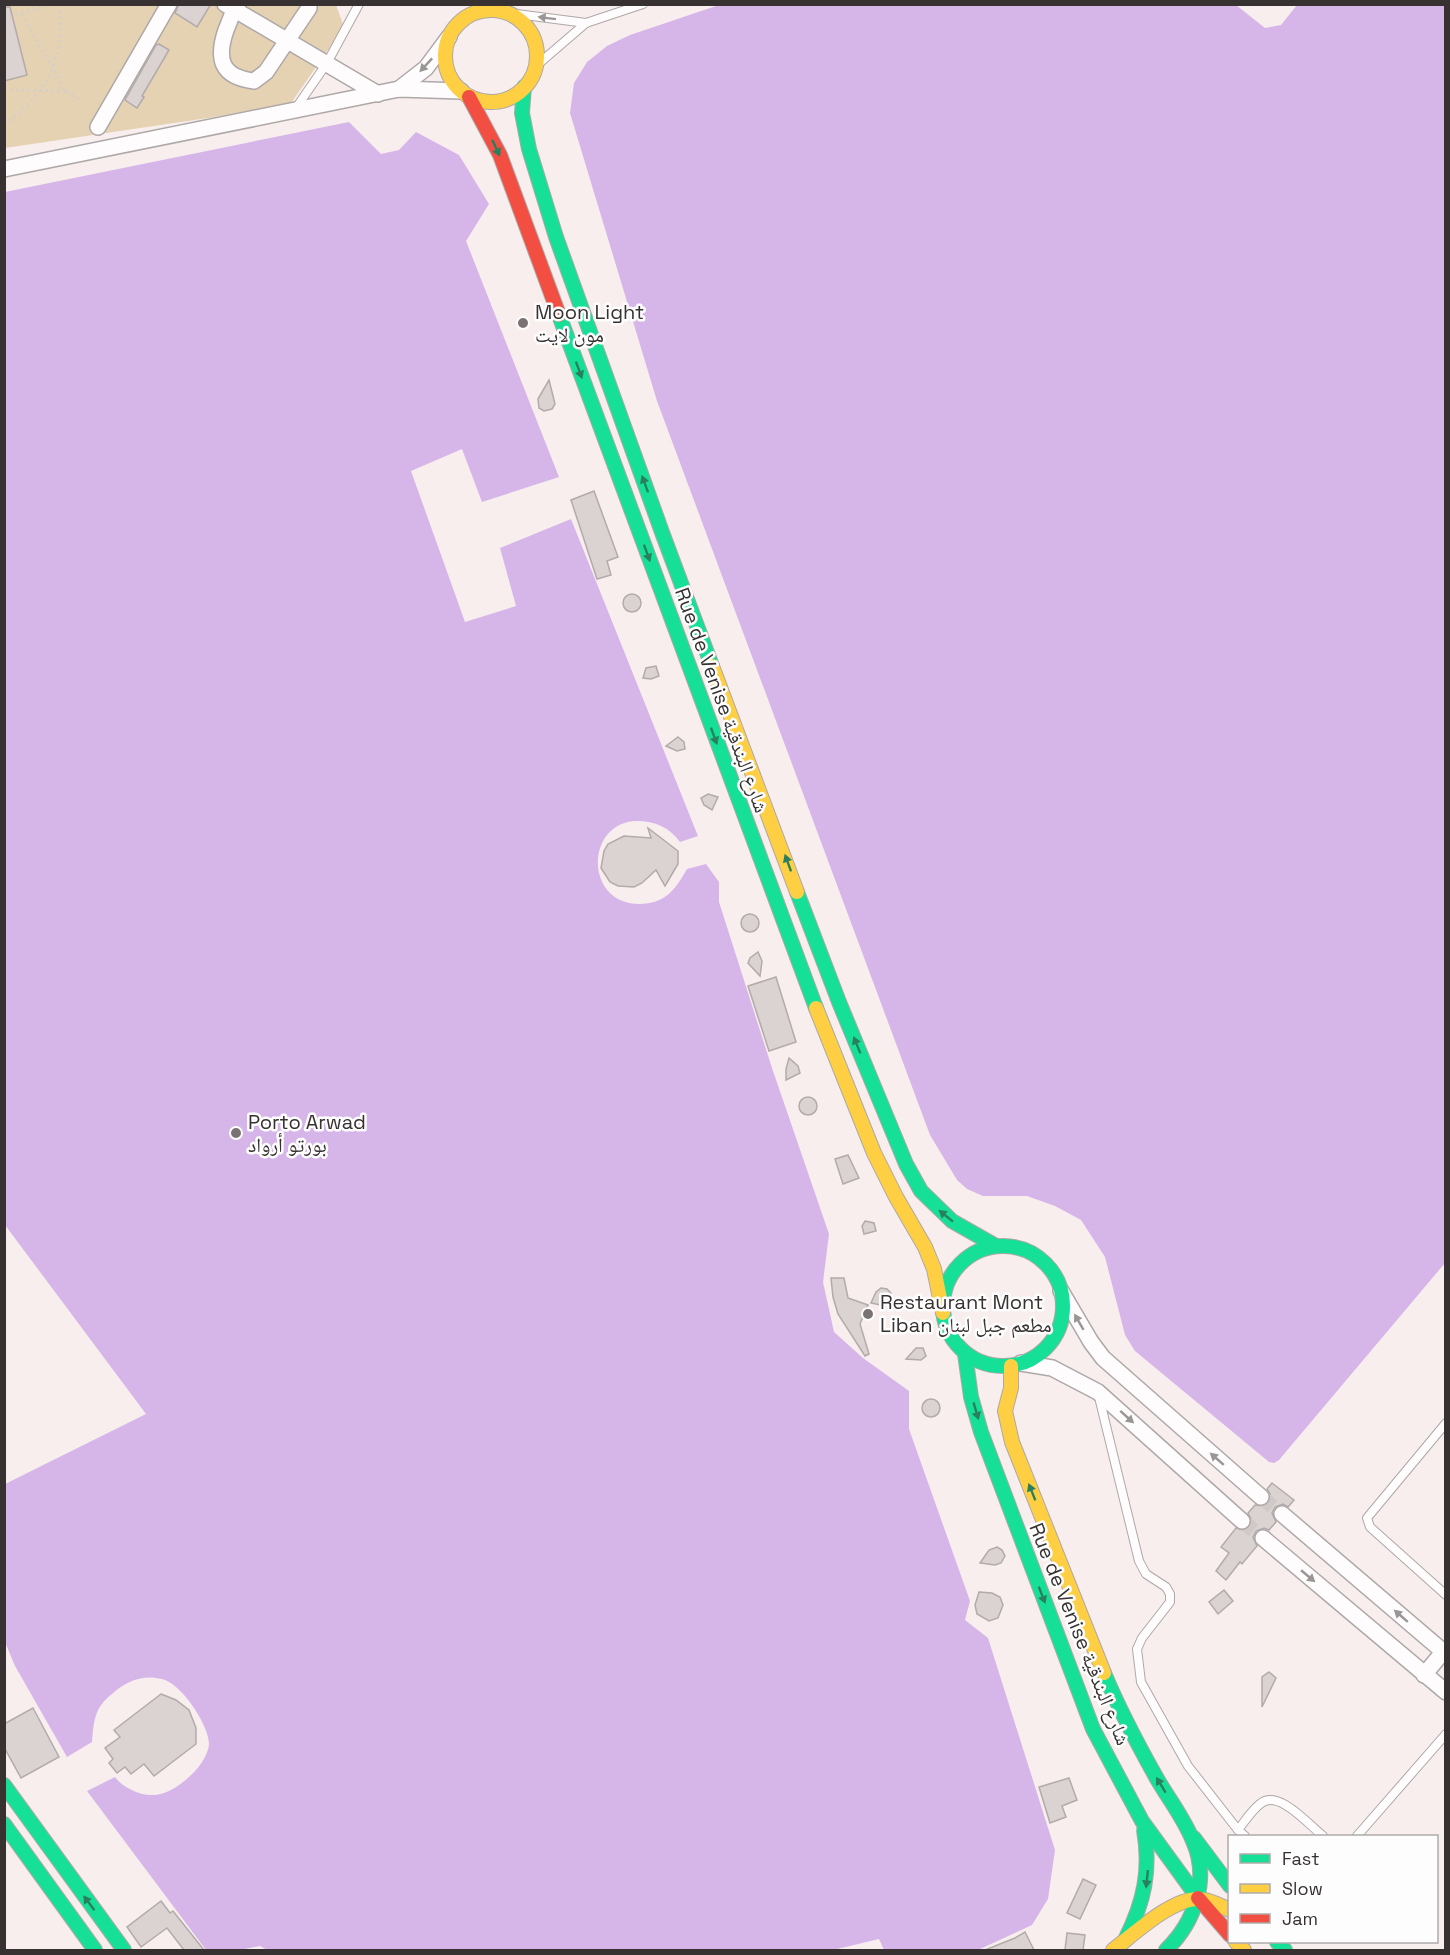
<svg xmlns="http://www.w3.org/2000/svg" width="1450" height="1955" font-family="'Space Grotesk','Noto Naskh Arabic',sans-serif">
<rect width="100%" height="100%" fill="#f8eeee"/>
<polygon fill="#e5d2b2" points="5,5 336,5 344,27 291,103 208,118 5,148"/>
<g fill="#d6b6e9">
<polygon points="1236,5 1265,28 1281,25 1297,5 1446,5 1445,1263 1279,1460 1274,1463 1269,1462 1135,1351 1125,1335 1105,1257 1081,1220 1055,1206 1027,1196 983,1196 967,1189 957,1180 930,1135 657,401 570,113 574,83 587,62 607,46 630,35 719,5"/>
<path d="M 349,122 L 381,154 L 399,150 L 416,132 L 459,155 L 489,204 L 466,241 L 559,477 L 482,502 L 462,449 L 411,471 L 465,622 L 516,606 L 500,548 L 571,519 L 698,836 L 680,842 C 669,827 655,821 637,821 C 585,822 584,904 639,904 C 665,904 675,890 687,869 L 706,864 L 719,882 L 719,902 L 772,1068 L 829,1234 L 823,1282 L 834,1332 L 863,1358 L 909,1391 L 909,1429 L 970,1601 L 965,1620 L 988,1638 L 1055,1850 L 1048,1899 L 1032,1925 L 978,1950 L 884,1950 L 879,1939 L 833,1950 L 267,1950 L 260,1946 L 240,1950 L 206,1950 L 87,1791 L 115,1777 C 122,1787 139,1795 151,1795 C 173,1797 208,1765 209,1744 C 209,1725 181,1683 162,1679 C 143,1674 126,1681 112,1694 C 94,1708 94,1721 92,1742 L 67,1757 L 15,1666 L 5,1642 L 5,1484 L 146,1414 L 5,1225 L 5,192 Z"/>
</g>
<g fill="#dad3d2" stroke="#b2abaa" stroke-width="1.5">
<polygon points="179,4 211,4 197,27 175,13"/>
<polygon points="4,7 10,7 27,75 4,81"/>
<polygon points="159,44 169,50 142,96 144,97 137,108 125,100 156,45"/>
<polygon points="549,380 555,404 552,409 544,411 539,408 538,399"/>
<polygon points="594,491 618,557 607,561 611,575 597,579 571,500"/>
<circle cx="632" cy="603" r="9"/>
<polygon points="656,666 659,676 651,679 643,678 646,668"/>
<polygon points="678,737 684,742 685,749 677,751 666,746"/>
<polygon points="708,794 718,797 712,810 704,805 701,798"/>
<polygon points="648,828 678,851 678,864 665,886 656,870 642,883 634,887 618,886 610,882 601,868 604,851 608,844 624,836 651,838"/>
<circle cx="750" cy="923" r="9"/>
<polygon points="758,952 762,961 760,976 748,963 750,958"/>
<polygon points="776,977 796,1042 769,1051 748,986"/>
<polygon points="789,1058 798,1066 800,1073 786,1080 786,1069"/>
<circle cx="808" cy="1106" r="9"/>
<polygon points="848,1155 859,1178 843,1184 835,1159"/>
<polygon points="865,1221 874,1223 876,1231 864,1234 862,1226"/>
<polygon points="831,1278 844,1278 848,1298 868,1305 860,1324 869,1354 865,1356 838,1314 833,1297"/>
<polygon points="881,1288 887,1289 891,1293 890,1302 885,1306 871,1303 876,1292"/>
<polygon points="916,1348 923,1348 926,1356 921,1360 906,1359"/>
<circle cx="931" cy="1408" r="9"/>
<polygon points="1272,1483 1294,1500 1288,1507 1283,1504 1275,1507 1272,1513 1276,1522 1269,1530 1264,1528 1256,1531 1253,1537 1257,1546 1242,1564 1240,1562 1226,1580 1216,1571 1229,1553 1221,1547 1236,1528 1244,1530 1250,1527 1251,1519 1248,1513 1255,1505 1264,1506 1269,1503 1270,1494 1267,1489"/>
<polygon points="997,1547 1002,1550 1005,1556 1001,1563 995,1565 980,1563 989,1550"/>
<polygon points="1224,1590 1233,1601 1218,1614 1209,1602"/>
<polygon points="979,1592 992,1593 1000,1597 1003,1605 998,1618 989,1621 977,1614 975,1605"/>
<polygon points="1269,1672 1276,1678 1262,1707 1262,1677"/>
<polygon points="161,1694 176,1700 189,1710 196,1728 196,1744 154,1776 144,1764 131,1774 125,1767 117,1773 109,1763 113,1759 105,1748 120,1737 114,1730"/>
<polygon points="33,1708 59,1757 21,1778 4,1747 4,1724"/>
<polygon points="1069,1778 1077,1800 1062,1806 1066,1817 1050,1823 1039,1787"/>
<polygon points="1083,1879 1096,1885 1080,1919 1067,1913"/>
<polygon points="161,1901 170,1913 173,1911 204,1950 184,1950 167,1928 141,1947 127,1927"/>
<polygon points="1025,1932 1034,1950 985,1950 1015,1938"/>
<polygon points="1067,1933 1085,1935 1083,1950 1065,1950"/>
</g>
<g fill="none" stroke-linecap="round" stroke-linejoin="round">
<g stroke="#d1c8c8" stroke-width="15" stroke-dasharray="15 8" stroke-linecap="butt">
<polyline points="1261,1497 1282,1514"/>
<polyline points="1242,1521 1263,1538"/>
</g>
<defs>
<g id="lane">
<polyline points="509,13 586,23"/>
<polyline points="536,66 586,23 643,4"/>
<polyline points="296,108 327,63 359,4"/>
<polyline points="1099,1397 1139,1561 1146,1574 1166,1587 1170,1594 1170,1602 1142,1638 1137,1649 1141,1682 1188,1766 1238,1830 1245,1836"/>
<polyline points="1446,1423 1367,1518 1370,1527 1446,1595"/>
<path d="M 1238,1830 C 1245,1821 1251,1811 1260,1804 C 1278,1788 1309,1825 1323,1836"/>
<polyline points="1357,1836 1446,1734"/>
</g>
<g id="street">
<polyline points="225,4 378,94"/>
<path d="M 238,4 C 232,12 230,21 226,30 C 216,59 221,77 254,81 L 266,72 L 309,8 L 309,4"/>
<polyline points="399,89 426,68 449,37"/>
<polyline points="98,127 169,4"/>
<polyline points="4,169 399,89 461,91"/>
<polyline points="1061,1291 1091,1342 1103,1358 1261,1497"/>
<polyline points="1021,1363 1052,1368 1098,1392 1242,1521"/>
<polyline points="1282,1514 1446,1654"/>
<polyline points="1263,1538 1446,1692"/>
<polyline points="1424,1675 1443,1652"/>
</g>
<g id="fast">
<polyline points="524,87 522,113 529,149 556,237 663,535 712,666"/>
<polyline points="559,315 816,1008"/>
<polyline points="797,892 839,1002 906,1164 921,1191 952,1221 996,1246"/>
<circle cx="1003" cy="1306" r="60"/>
<polyline points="965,1354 971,1397 981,1432 1093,1729 1142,1821 1198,1898"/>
<path d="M 1104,1673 C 1119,1709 1137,1743 1156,1777 C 1168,1798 1184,1818 1193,1841 C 1210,1879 1195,1922 1166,1950"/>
<polyline points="4,1785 124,1950"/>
<polyline points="4,1824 95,1950"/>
<polyline points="1194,1838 1230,1886"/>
<path d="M 1126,1938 C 1144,1902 1151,1870 1144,1830"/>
<polyline points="1277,1942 1285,1950"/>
</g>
<g id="slow">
<circle cx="491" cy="56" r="46"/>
<polyline points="712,666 797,892"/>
<polyline points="816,1008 874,1153 896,1197 925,1247 934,1269 943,1313"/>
<polyline points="1011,1366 1011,1388 1005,1411 1012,1442 1104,1673"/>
<polyline points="1236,1942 1244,1950"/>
<path d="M 1113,1950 C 1134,1934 1171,1899 1198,1899 C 1209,1899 1220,1906 1230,1910"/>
</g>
<g id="jam">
<polyline points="469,97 500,155 559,315"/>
<polyline points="1198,1898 1230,1935"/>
</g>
</defs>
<use href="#lane" stroke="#aea8a8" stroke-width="10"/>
<use href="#street" stroke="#aea8a8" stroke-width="18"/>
<use href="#fast" stroke="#aea8a8" stroke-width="16"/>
<use href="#slow" stroke="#aea8a8" stroke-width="16"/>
<use href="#jam" stroke="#aea8a8" stroke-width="16"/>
<g stroke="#d1cece" stroke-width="3" stroke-dasharray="1.5 4.5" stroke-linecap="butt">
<polyline points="22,14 66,91 80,100"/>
<polyline points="4,17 53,4"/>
<polyline points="4,90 66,91"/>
<path d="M 4,124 C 16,118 23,109 32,100 C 59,69 62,44 59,4"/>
</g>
<use href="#lane" stroke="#fefcfc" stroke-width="8"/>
<use href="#street" stroke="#fefcfc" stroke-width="15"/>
<use href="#fast" stroke="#16e098" stroke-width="14"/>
<use href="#slow" stroke="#ffcf43" stroke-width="14"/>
<use href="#jam" stroke="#f24e42" stroke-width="14"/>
</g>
<defs><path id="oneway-solid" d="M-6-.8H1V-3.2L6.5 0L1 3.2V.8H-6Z" transform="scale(1.5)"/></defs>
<g fill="#9a9696">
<use href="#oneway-solid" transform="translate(547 18) rotate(-173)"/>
<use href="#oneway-solid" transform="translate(426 65) rotate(133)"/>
<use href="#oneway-solid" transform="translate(1079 1322) rotate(-120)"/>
<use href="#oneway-solid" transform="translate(1127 1417) rotate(42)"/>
<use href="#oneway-solid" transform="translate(1217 1459) rotate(-139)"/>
<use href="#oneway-solid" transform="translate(1308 1576) rotate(40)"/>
<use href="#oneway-solid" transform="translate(1401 1616) rotate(-139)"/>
</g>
<g fill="#28805f">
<use href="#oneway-solid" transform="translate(496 148) rotate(65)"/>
<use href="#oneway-solid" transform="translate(579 370) rotate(70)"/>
<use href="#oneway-solid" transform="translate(645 484) rotate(-110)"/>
<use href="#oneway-solid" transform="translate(647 553) rotate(70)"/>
<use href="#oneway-solid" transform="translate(714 736) rotate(70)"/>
<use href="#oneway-solid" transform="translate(788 863) rotate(-110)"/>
<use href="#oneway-solid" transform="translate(857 1045) rotate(-112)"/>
<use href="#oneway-solid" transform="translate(946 1216) rotate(-141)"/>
<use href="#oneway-solid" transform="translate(976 1411) rotate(74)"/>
<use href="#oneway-solid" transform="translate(1032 1492) rotate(-112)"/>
<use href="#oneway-solid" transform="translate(1042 1595) rotate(69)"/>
<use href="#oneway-solid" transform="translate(1161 1785) rotate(-121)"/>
<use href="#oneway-solid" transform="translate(1147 1879) rotate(96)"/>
<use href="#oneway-solid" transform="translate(89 1903) rotate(-127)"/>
</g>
<g fill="#7b7373" stroke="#fdfdfd" stroke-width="2">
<circle cx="523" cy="323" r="6"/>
<circle cx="236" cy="1133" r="6"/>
<circle cx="868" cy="1314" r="6"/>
</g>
<g text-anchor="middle" stroke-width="5" stroke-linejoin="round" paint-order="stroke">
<g font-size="20" fill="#373131" stroke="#fdfdfd" text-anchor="start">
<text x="535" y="319">Moon Light<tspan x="535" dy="23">مون لايت</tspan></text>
<text x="248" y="1129">Porto Arwad<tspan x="248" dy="23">بورتو أرواد</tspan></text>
<text x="880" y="1309">Restaurant Mont<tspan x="880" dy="23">Liban مطعم جبل لبنان</tspan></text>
</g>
<g font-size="20" fill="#373131" stroke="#fdfdfd">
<text transform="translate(722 700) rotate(70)" y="7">Rue de Venise شارع البندقية</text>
<text transform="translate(1080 1634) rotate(68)" y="7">Rue de Venise شارع البندقية</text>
</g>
</g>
<rect width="1450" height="1955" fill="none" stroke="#373131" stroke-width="12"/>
<rect x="1228" y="1835" width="210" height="108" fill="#fdfdfd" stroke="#aeabab" stroke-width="1.5"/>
<rect x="1240" y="1854" width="30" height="9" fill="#16e098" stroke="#aeabab" stroke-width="1.5"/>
<text x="1282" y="1865" font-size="18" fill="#373131">Fast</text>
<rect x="1240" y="1884" width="30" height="9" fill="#ffcf43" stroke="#aeabab" stroke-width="1.5"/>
<text x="1282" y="1895" font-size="18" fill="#373131">Slow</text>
<rect x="1240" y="1914" width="30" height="9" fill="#f24e42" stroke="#aeabab" stroke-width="1.5"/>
<text x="1282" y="1925" font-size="18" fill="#373131">Jam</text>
</svg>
